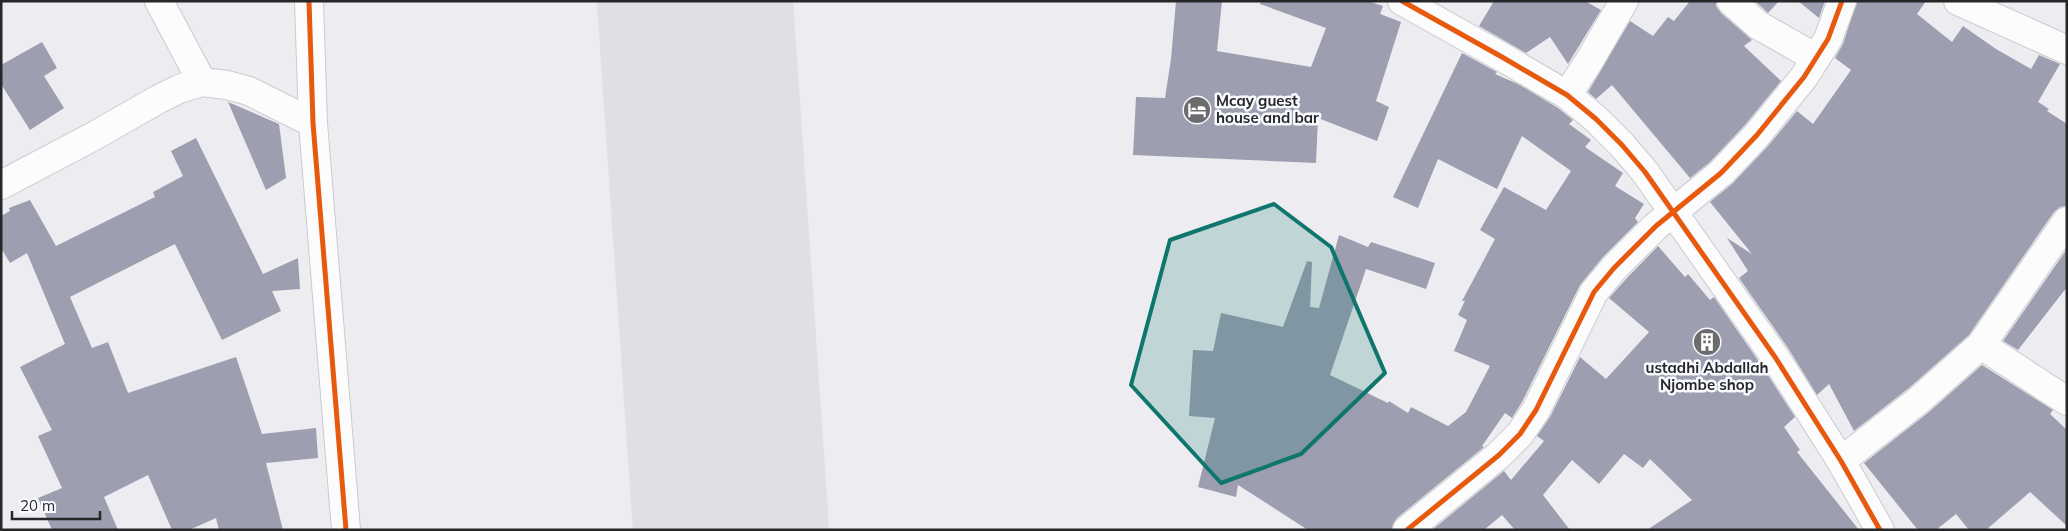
<svg xmlns="http://www.w3.org/2000/svg" width="2068" height="531" font-family="Mulish,sans-serif">
<rect width="100%" height="100%" fill="#ededf1"/>
<g fill="none" stroke-linecap="round" stroke-linejoin="round">
<polyline stroke="#e0e0e4" stroke-width="196" points="695,1 731,530"/>
</g>
<g fill="#9d9eaf">
<polygon points="1176,1 1222,1 1217,51 1311,67 1326,28 1260,4 1261,1 1368,1 1383,6 1380,14 1401,22 1376,101 1389,107 1377,141 1318,118 1316,163 1133,155 1136,97 1165,98 1171,59"/>
<polygon points="1494,1 1585,1 1601,10 1568,64 1550,37 1526,53 1479,26"/>
<polygon points="1690,1 1716,1 1716,6 1721,13 1752,40 1744,46 1781,81 1745,125 1710,162 1690,178 1612,85 1596,99 1588,92 1630,21 1653,36 1668,17 1674,21"/>
<polygon points="1755,1 1779,1 1768,13"/>
<polygon points="1798,1 1825,1 1819,18"/>
<polygon points="1857,1 1926,1 1917,14 1952,42 1963,26 1996,49 2031,69 2039,55 2060,64 2038,102 2049,109 2047,111 2067,124 2067,206 2060,207 2054,212 1969,335 1909,388 1854,431 1829,384 1817,395 1788,348 1739,278 1748,271 1727,238 1752,254 1710,202 1732,184 1768,146 1797,111 1813,124 1851,70 1835,58 1843,44"/>
<polygon points="42,42 57,68 44,76 64,108 30,130 1,84 1,65"/>
<polygon points="1462,53 1497,72 1495,74 1518,84 1558,108 1573,120 1569,124 1591,140 1585,147 1623,173 1615,186 1644,204 1635,218 1638,222 1603,257 1580,285 1522,402 1512,418 1505,413 1482,446 1484,447 1397,518 1393,524 1392,530 1308,530 1238,485 1236,497 1198,487 1215,418 1189,416 1193,350 1213,351 1221,313 1283,327 1307,261 1312,262 1310,307 1319,308 1339,235 1368,247 1371,242 1435,263 1426,289 1366,269 1330,375 1388,403 1389,401 1408,413 1411,407 1448,426 1466,412 1490,366 1454,351 1467,320 1458,315 1465,301 1462,301 1495,239 1480,230 1504,187 1546,210 1571,171 1522,136 1497,189 1438,159 1418,208 1393,197"/>
<polygon points="228,102 279,124 286,178 266,190"/>
<polygon points="196,138 263,274 298,258 300,289 272,291 281,311 222,340 175,244 70,297 92,348 108,342 128,393 236,357 262,434 316,428 318,458 266,463 283,530 219,530 216,518 189,530 172,530 148,475 104,497 118,530 52,530 38,498 62,488 38,436 52,430 20,367 65,344 27,253 10,263 1,248 1,216 10,211 9,208 30,200 56,246 155,197 153,192 183,176 171,151"/>
<polygon points="1658,246 1685,277 1688,274 1710,300 1714,297 1762,366 1795,417 1784,427 1800,450 1797,452 1859,530 1647,530 1692,500 1650,459 1643,468 1624,454 1599,484 1572,460 1543,495 1570,530 1515,530 1502,515 1484,530 1432,530 1504,471 1511,480 1544,441 1537,436 1550,417 1580,357 1606,379 1649,332 1609,298 1626,279"/>
<polygon points="2067,249 2067,287 2018,350 2003,341"/>
<polygon points="1982,365 2053,410 2050,414 2067,430 2067,526 2030,492 1986,530 1969,530 1956,514 1936,530 1918,530 1864,463 1929,412"/>
</g>
<g fill="none" stroke-linecap="round" stroke-linejoin="round">
<defs>
<g id="street">
<polyline points="159,1 202,82"/>
<polyline points="309,1 313,123 346,530"/>
<polyline points="1402,1 1502,57 1567,95 1596,119 1622,145 1645,172 1775,357 1841,461 1880,530"/>
<polyline points="1731,1 1758,25 1816,58"/>
<polyline points="1958,1 2067,50"/>
<polyline points="1567,95 1588,63 1624,1"/>
<polyline points="1,185 94,136 157,100 179,89 202,82 227,85 249,91 313,123"/>
<polyline points="1981,345 2067,401"/>
<polyline points="1841,461 1919,400 1981,345 2067,221"/>
<polyline points="1407,530 1499,455 1520,434 1536,410 1594,292 1614,268 1656,226 1721,173 1757,135 1804,77 1828,39 1842,1"/>
</g>
</defs>
<use href="#street" stroke="#cacbce" stroke-width="30"/>
<use href="#street" stroke="#fcfcfd" stroke-width="28"/>
<defs>
<g id="cycleway">
<polyline points="309,1 313,123 346,530"/>
<polyline points="1402,1 1502,57 1567,95 1596,119 1622,145 1645,172 1775,357 1841,461 1880,530"/>
<polyline points="1407,530 1499,455 1520,434 1536,410 1594,292 1614,268 1656,226 1721,173 1757,135 1804,77 1828,39 1842,1"/>
</g>
</defs>
<use href="#cycleway" stroke="#f8faff" stroke-width="8"/>
<use href="#cycleway" stroke="#e8590c" stroke-width="5"/>
</g>
<path fill="#0f766e" fill-opacity="0.2" stroke="#0f766e" stroke-width="4" stroke-linejoin="round" d="M 1274,204 L 1331,247 L 1385,373 L 1301,454 L 1221,483 L 1131,385 L 1170,240 Z"/>
<defs>
<symbol id="hotel-disc" viewBox="-11 -11 22 22"><circle r="9.5" fill="#6c6c6f" stroke="#f8faff"/><path d="M-6-4.5h1.5V1H6V5H4.5V3h-9V5H-6ZM-4 0a1.8 1.8 0 1 1 3.6 0ZM.5 0V-2.5h3Q6-2.5 6 0Z" fill="#fff"/></symbol>
<symbol id="building-disc" viewBox="-11 -11 22 22"><circle r="9.5" fill="#6c6c6f" stroke="#f8faff"/><path d="M-4-6H4V6H1V3H-1V6H-4ZM-2.5-4.3h1.7v1.8h-1.7ZM.8-4.3h1.7v1.8H.8ZM-2.5-1h1.7V.8h-1.7ZM.8-1h1.7V.8H.8Z" fill="#fff"/></symbol>
</defs>
<g fill-rule="evenodd">
<use href="#hotel-disc" x="1181" y="94" width="32" height="32"/>
<use href="#building-disc" x="1691" y="326" width="32" height="32"/>
</g>
<g text-anchor="middle" stroke-width="5" stroke-linejoin="round" paint-order="stroke">
<g font-size="15" font-weight="bold" fill="#262729" stroke="#f8faff" text-anchor="start">
<text x="1216" y="106">Mcay guest<tspan x="1216" dy="17">house and bar</tspan></text>
<text x="1707" y="373" text-anchor="middle">ustadhi Abdallah<tspan x="1707" dy="17">Njombe shop</tspan></text>
</g>
</g>
<rect width="2068" height="531" fill="none" stroke="#262729" stroke-width="5"/>
<path d="M12 511v8h88v-8" fill="none" stroke="#262729" stroke-width="2.5"/>
<text x="20" y="511" font-size="15" fill="#262729" stroke="#f8faff" stroke-width="4" paint-order="stroke">20 m</text>
</svg>
